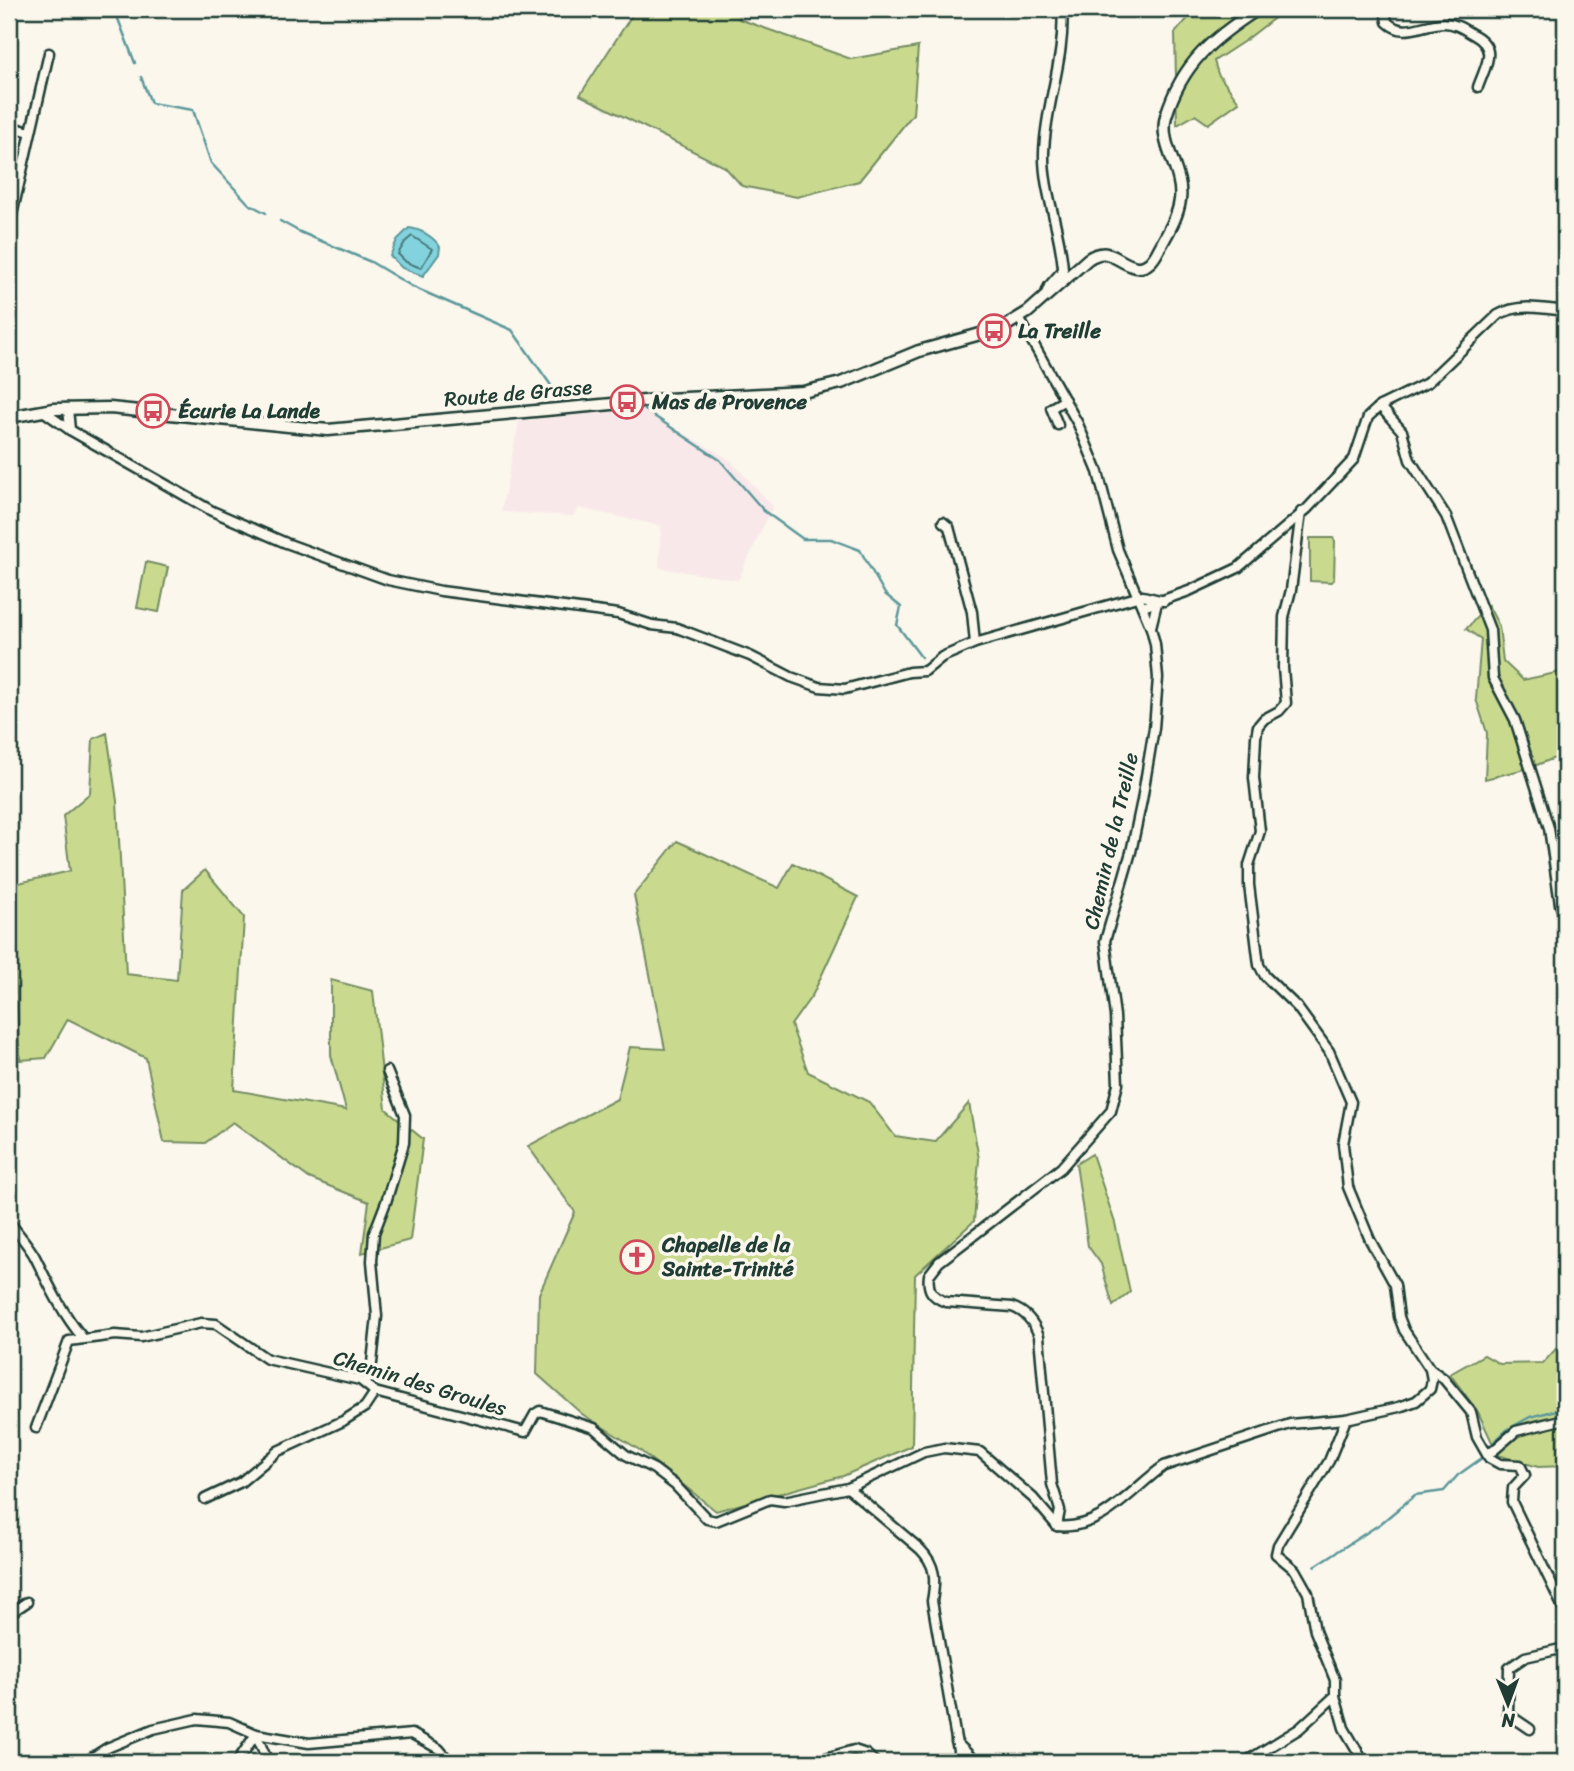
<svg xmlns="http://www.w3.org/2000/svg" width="1574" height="1771" font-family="Sriracha,sans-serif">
<rect width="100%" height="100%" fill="#fbf7ec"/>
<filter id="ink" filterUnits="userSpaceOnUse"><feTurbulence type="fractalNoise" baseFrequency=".0143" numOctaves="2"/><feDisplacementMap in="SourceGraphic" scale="14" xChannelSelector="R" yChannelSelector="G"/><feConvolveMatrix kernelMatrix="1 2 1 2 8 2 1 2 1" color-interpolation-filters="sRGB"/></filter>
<g filter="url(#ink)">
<polygon fill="#f9e8ea" points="623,411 643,411 729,459 773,506 738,580 659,568 661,526 579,508 573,516 501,512 519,421"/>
<g fill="#c9da8f" stroke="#748c62" stroke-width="2">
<polygon points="636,9 741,9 739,19 851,59 918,47 913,114 859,181 797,197 742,186 725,167 580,95"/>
<polygon points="1196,9 1286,9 1246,40 1214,61 1218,74 1239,102 1208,124 1195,115 1177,125 1175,33"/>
<polygon points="1310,538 1333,538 1335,541 1334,580 1331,582 1310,581"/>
<polygon points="146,562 168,567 159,612 137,608"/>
<polygon points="1488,605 1499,626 1503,661 1523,680 1565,671 1565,754 1529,768 1485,779 1487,733 1476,699 1481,639 1466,629"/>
<polygon points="107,733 117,801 126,974 177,980 183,890 205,870 244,917 234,1090 346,1110 331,1055 331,980 373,991 386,1109 423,1139 410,1240 362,1253 369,1202 309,1178 233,1122 205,1143 164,1142 146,1058 68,1019 46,1058 20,1060 10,885 70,871 63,816 90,793 93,739"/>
<polygon points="677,841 779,888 793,863 858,897 813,994 791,1025 808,1072 869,1102 895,1136 935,1142 969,1103 979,1159 974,1221 915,1275 912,1446 843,1476 716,1511 638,1449 582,1414 537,1374 539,1294 575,1212 528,1146 617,1099 630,1047 665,1049 634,895"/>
<polygon points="1092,1154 1115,1223 1130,1292 1113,1306 1101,1264 1088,1246 1076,1164"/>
<polygon points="1565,1339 1565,1466 1538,1467 1498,1455 1478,1412 1450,1374 1484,1355 1500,1364 1543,1363"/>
</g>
<path fill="#83d3de" stroke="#5b979a" stroke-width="2" d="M 409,228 C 420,229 434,237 440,247 L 439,254 L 423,276 L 402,268 L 390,256 L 397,240 Z"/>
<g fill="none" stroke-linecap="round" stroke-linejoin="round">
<polygon stroke="#477978" stroke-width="2" points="412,236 432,249 421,268 406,262 398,254 405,242"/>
<g stroke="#5b979a" stroke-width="2.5">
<polyline points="109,9 115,11 135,63"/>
<polyline points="141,77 151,103 193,110 211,163 249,204 266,213"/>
<polyline points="280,221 300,232 371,262 413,287 512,330 562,401"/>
<polyline points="642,408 720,460 764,511 803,539 831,539 860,550 885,594 901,607 897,625 921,657"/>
<polyline points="1490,1446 1508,1429 1530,1417 1565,1408"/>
<polyline points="1315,1566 1380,1524 1415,1495 1444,1491 1458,1475 1482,1458"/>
</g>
<defs>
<g id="minor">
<path d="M 1385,9 L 1387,22 C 1405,39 1422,23 1444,23 C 1456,23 1465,30 1474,35 C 1499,49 1485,66 1478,87"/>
<polyline points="9,126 30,132"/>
<polyline points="9,228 49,53"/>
<path d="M 1045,296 L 1049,286 L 1063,270 C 1061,230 1043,192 1044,153 C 1045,104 1066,58 1062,9"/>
<path d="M 1019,318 L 1078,424 L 1098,472 L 1118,550 L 1151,628 L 1155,644 L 1158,678 L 1154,728 L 1142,800 L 1131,852 L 1105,941 L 1115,1016 L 1118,1084 L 1111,1111 L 1061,1168 L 939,1262 L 929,1275 C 927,1290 932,1297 946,1302 L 1012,1307 C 1026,1312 1034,1322 1039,1336 L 1052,1484 L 1060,1510 L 1057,1526"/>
<polyline points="1380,406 1402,431 1410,460 1446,516 1490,630 1493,678 1515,720 1549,828 1560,904 1565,918"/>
<polyline points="68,408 70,430"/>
<polyline points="43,411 70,430 212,511 286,543 388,580 441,591 618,614 652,625 677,628 750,656 791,677 819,687 845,689 909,672 925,671 942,657 975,643 1137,597 1143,596 1164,601"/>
<polyline points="1058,425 1051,408 1065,400"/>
<polyline points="1301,512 1291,590 1284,617 1283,668 1286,703 1279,711 1264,719 1258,726 1256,737 1254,778 1260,831 1249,865 1249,885 1259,965 1265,976 1297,1007 1329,1051 1351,1102 1343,1144 1348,1187 1370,1240 1395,1285 1399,1317 1404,1330 1430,1369 1443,1378 1471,1412 1477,1437 1489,1458 1500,1464 1520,1465 1525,1475 1513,1488 1512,1502 1565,1612"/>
<polyline points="943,522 949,527 972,612 975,643"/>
<path d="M 1143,607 L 1189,591 L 1238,568 L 1307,509 L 1354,459 L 1368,417 L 1380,406 L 1427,383 L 1498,315 C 1518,303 1542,308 1565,311"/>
<polyline points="1151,627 1157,603"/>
<path d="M 9,1221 C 17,1233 28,1244 35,1257 C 49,1285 62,1313 82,1337"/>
<polyline points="366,1384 372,1363 377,1316 372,1261 374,1233 386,1202 404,1143 405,1115 387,1071"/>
<polyline points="1346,1419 1329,1461 1278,1545 1276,1554 1295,1570 1308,1593 1315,1631 1335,1680 1335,1696 1344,1728 1364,1762"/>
<polyline points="36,1428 69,1341 115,1335 141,1337 201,1323 216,1324 267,1359 360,1380 375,1392 525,1432 535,1414 540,1411 594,1428 626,1455 654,1469 675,1485 707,1519 716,1521 770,1499 784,1501 848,1488 924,1452 944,1448 980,1452 1033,1498 1057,1526"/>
<polyline points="1487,1453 1493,1451 1516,1431 1565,1419"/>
<path d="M 848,1488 L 920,1549 C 936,1565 936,1579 932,1601 L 960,1762"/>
<polyline points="205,1499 241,1482 278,1451 343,1421 365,1407 375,1392"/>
<path d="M 1057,1526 C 1102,1531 1131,1489 1164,1466 L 1290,1424 L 1346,1419 L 1399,1407 L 1416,1401 L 1430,1389 L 1432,1380 L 1430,1369"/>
<polyline points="9,1614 27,1602"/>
<polyline points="1530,1729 1508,1714 1509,1668 1525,1657 1565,1648"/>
<polyline points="256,1734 268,1762"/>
<polyline points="956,1742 976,1762"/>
<polyline points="85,1762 107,1748 153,1729 197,1719 229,1722 256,1734 309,1743 412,1734 439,1749 450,1762"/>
<polyline points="237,1762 256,1734"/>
<polyline points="811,1762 854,1750 866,1754 875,1762"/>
<polyline points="1245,1762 1299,1729 1335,1696"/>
</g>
<path id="tertiary" d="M 9,417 L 54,409 L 110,408 L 328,430 L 667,399 L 803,392 L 841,383 L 919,351 L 1002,328 L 1028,312 L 1088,259 C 1110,245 1115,262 1136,267 C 1148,268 1154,259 1159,249 C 1167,234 1178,217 1180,200 C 1184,171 1158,145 1166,116 C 1182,63 1213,38 1258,9"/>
</defs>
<use href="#minor" stroke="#1f3d34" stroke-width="13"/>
<use href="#tertiary" stroke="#1f3d34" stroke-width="15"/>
<use href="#minor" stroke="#fbf7ec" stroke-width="8"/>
<use href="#tertiary" stroke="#fbf7ec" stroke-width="10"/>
</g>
</g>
<defs>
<symbol id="bus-ring" viewBox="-11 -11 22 22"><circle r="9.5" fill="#fbf7ec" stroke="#d1495b" stroke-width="1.5"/><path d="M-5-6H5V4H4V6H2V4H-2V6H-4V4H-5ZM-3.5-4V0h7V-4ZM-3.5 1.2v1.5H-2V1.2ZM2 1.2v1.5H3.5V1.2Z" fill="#d1495b"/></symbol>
<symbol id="church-ring" viewBox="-11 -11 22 22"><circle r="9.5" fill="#fbf7ec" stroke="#d1495b" stroke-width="1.5"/><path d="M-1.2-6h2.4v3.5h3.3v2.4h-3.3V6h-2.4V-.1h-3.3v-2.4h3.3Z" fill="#d1495b"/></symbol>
</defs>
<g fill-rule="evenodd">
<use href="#bus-ring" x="975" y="312" width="38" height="38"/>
<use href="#bus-ring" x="608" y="383" width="38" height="38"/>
<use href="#bus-ring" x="134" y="392" width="38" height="38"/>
<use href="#church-ring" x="618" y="1238" width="38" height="38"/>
</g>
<g text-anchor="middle" stroke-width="7" stroke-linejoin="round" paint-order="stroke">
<g font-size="21" font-weight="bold" fill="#1f3d34" stroke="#fbf7ec" text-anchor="start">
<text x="1018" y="338">La Treille</text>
<text x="652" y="409">Mas de Provence</text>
<text x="178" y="418">Écurie La Lande</text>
<text x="662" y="1252">Chapelle de la<tspan x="662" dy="24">Sainte-Trinité</tspan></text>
</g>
<g font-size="21" fill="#1f3d34" stroke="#fbf7ec">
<text transform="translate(518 393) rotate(-5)" y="7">Route de Grasse</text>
<text transform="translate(1111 841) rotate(-77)" y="7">Chemin de la Treille</text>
<text transform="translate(420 1383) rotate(17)" y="7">Chemin des Groules</text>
</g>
</g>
<rect width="1574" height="1771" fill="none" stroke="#fbf7ec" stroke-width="35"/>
<rect x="18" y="18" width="1539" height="1736" fill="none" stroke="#1f3d34" stroke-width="2.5" filter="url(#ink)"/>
<g transform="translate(1508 1704) rotate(179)" stroke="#fbf7ec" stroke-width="5" paint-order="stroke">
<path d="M0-5L12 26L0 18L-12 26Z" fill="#1f3d34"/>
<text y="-10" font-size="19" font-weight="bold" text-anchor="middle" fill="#1f3d34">N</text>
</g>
</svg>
